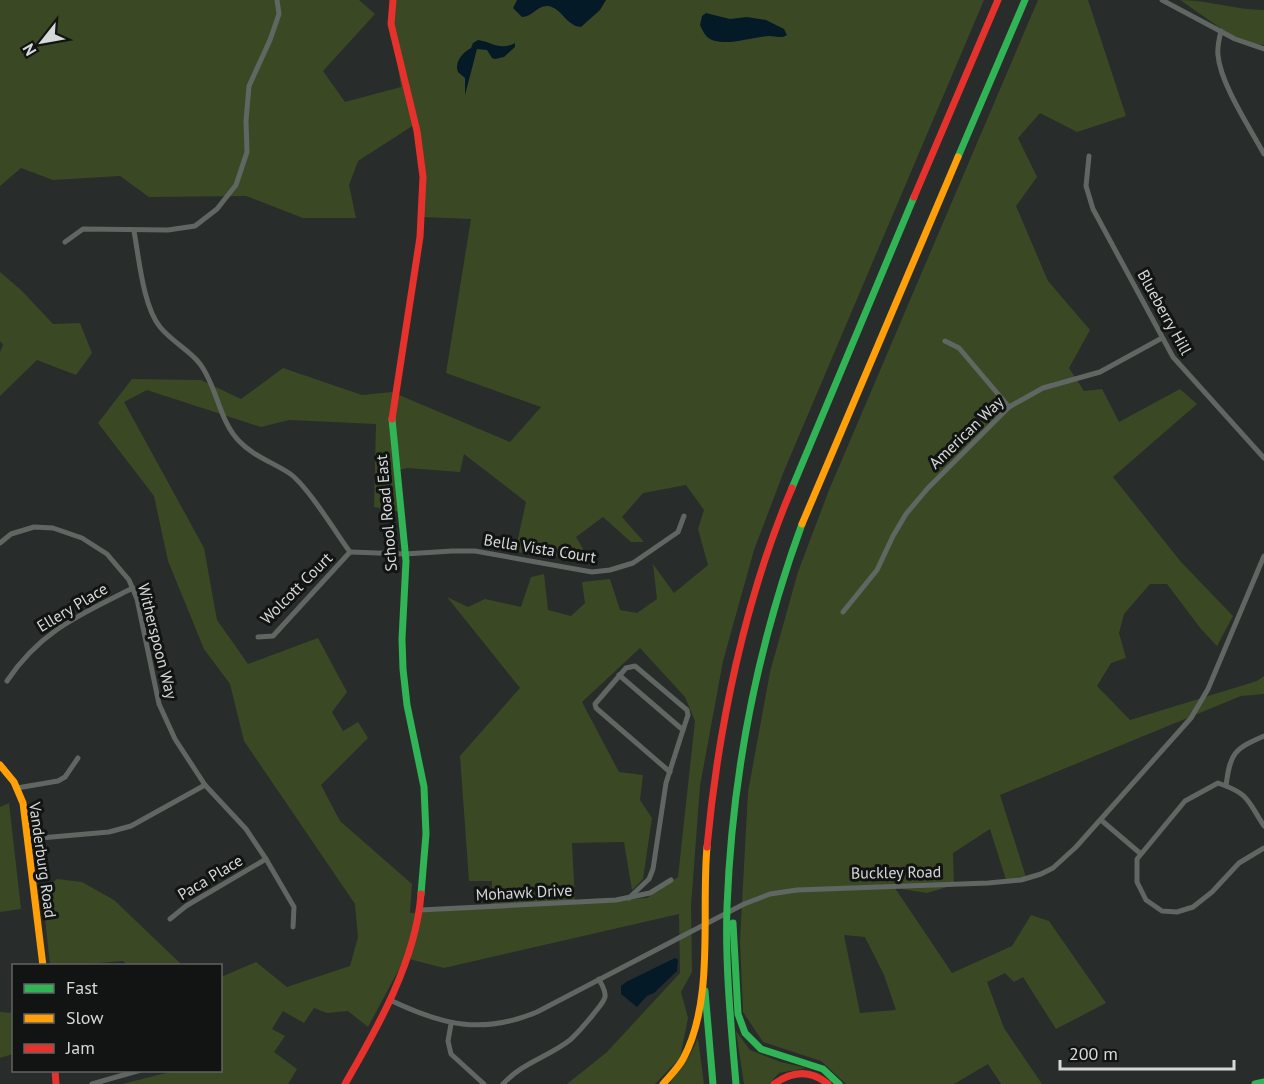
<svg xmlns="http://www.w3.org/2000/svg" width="1264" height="1084" font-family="'PT Sans',sans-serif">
<rect width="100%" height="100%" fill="#282c2a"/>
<g fill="#3b4824" fill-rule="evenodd">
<path d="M 0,0 L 359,0 L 375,14 L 323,71 L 345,102 L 401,87 L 389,6 L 390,0 L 984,0 L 784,471 L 754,550 L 723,661 L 700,786 L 691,906 L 692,972 L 681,992 L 688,1018 L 680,1058 L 655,1084 L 567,1084 L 607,1052 L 680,973 L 679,914 L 444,968 L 405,958 L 368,1027 L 348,1011 L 327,1013 L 314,1008 L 304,1023 L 283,1011 L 272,1029 L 285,1036 L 274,1052 L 297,1069 L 288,1084 L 122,1084 L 174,1071 L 220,1070 L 221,977 L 256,962 L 287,987 L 350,966 L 358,937 L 355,904 L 244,741 L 230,684 L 204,649 L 168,561 L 154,496 L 98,423 L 132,379 L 201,380 L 241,399 L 283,368 L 362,395 L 392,392 L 510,442 L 541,407 L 446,373 L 471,219 L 422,217 L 423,201 L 414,125 L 358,161 L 349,185 L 356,218 L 303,218 L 246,196 L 149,197 L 120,176 L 53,180 L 21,168 L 0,186 ZM 147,390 L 261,427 L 289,420 L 376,424 L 374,507 L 400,512 L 396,471 L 407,468 L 460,472 L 464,454 L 526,502 L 515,552 L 562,557 L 577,561 L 586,554 L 576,537 L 603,517 L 631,542 L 644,542 L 622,517 L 643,493 L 686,485 L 704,510 L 698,529 L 708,565 L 674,593 L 653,564 L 657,599 L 637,613 L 620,610 L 610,579 L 582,582 L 585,603 L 571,616 L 548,610 L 544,574 L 531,577 L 521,607 L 485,599 L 468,607 L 447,597 L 520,688 L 460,756 L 469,881 L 492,881 L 491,908 L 410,913 L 412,884 L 340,821 L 321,785 L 368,738 L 358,722 L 343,731 L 332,712 L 347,692 L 318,638 L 248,664 L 217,620 L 204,548 L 124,402 ZM 640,648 L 685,697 L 695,721 L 678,877 L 647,898 L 575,902 L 572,843 L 624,842 L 632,890 L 643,879 L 652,818 L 640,800 L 643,775 L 619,772 L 582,702 Z"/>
<path d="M 1038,0 L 1088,0 L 1126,116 L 1077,132 L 1040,113 L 1018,138 L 1037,177 L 1016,206 L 1048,281 L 1090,330 L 1069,368 L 1084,391 L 1102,389 L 1119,422 L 1180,389 L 1197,404 L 1113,477 L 1181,562 L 1233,616 L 1217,646 L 1201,629 L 1167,584 L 1150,584 L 1124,614 L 1119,633 L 1126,658 L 1111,663 L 1097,686 L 1130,720 L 1257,681 L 1264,676 L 1264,694 L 1241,696 L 1000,795 L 1026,877 L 1007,883 L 990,829 L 953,853 L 954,885 L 927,893 L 895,888 L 952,973 L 1012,946 L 1031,915 L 1049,921 L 1106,1003 L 1056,1029 L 1023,977 L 1014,982 L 1005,973 L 987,982 L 1004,1028 L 1042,1084 L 1001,1084 L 988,1064 L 954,1084 L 846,1084 L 821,1061 L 763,1042 L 743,1012 L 740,940 L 748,792 L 770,672 L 798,572 L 829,490 ZM 844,935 L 865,937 L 884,975 L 896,1010 L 860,1013 Z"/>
<path d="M 1180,0 C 1208,0 1235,10 1264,10 L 1264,45 L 1242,43 Z"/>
<polygon points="0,272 21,290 53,324 80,323 92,353 76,375 37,360 0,396 0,352 3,345 0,341"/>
<polygon points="9,803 21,909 0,912 0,807"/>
<polygon points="57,879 82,882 114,900 182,965 128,965 123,961 76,965 50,965 42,891"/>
<polygon points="13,1007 13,1054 0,1058 0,1012 10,1013"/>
<polygon points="736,1031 750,1050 781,1062 806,1068 779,1073 769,1084 744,1084"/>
<polygon points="698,1038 704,1084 669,1084 690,1055"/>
</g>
<g fill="#041b27">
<path d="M 517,0 L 606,0 L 600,10 L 581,27 C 566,26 562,8 548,6 C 537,5 533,17 522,17 L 513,8 Z"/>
<path d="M 706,13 L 730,19 L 747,17 L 766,20 L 784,29 L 787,35 C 781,39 776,36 769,36 C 751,37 729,46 712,40 C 705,37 703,31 700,25 L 702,16 Z"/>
<path d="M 478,40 C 492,42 500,51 515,43 L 515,47 L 504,57 L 495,59 L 492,58 L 487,50 L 477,49 L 465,95 L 465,78 L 458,72 C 454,62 463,52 471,48 L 473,43 Z"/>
<polygon points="675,958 678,960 677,971 654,993 647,996 637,1007 621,994 621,986 626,982"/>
</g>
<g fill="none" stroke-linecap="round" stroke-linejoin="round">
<g stroke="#606661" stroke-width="5">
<polyline points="1162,0 1235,39 1264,49"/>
<path d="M 1221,31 C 1219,39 1217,47 1218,55 C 1220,83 1250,128 1264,154"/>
<polyline points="1089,156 1086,186 1093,209 1173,357 1264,458"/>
<path d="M 134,231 C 139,258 143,306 160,327 C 171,341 192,352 200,364 C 217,386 219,421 239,441 C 253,456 272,462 289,473 C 307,485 336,533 350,552"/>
<polyline points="65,242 83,229 168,230 195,226 217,209 236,185 247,152 246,121 249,86 270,40 279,14 277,0"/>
<polyline points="945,341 959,348 1009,407"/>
<polyline points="0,543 11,534 34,527 53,528 82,538 107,554 129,580 137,599 159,704 175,739 205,785 246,829 266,859 294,907 293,927"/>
<polyline points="350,552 405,554 452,551 475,551 592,572 610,570 633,563 678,532 684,516"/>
<polyline points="843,612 877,570 893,536 906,514 928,488 1009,407 1043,388 1100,372 1162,338"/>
<polyline points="258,637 273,636 350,552"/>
<polyline points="619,675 683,730 666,783 653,869 649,879 629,898"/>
<path d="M 7,681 C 40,631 81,614 133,588"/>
<polyline points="670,772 596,708 595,704 626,668 635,666 687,710 688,715 683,730"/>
<path d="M 1226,786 C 1230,753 1234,749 1264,736"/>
<polyline points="17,788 58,781 65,777 78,758"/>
<polyline points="1101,820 1141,854"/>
<path d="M 1264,826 C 1247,800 1250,794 1218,783 L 1185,801 L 1137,859 L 1137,882 L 1146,900 L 1162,911 L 1177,912 L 1193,907 L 1212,892 L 1239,863 L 1264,848"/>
<polyline points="29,839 109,832 131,826 205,785"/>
<polyline points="420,910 616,900 650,893 671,880"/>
<polyline points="170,919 186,906 266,859"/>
<path d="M 390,1000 C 442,1025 482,1035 537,1012 L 744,904 L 770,894 L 797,890 L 988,883 L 1021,880 L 1041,874 L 1053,868 L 1076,847 L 1191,718 L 1208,689 L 1264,556"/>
<polyline points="451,1024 448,1041 451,1054 484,1084"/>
<polyline points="92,1084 141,1070"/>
<path d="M 503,1084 C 522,1063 548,1057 570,1040 C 578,1033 585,1024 592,1016 C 596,1010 603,1004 605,997 C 606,990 601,984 599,979"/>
</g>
<g stroke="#30b455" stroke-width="7">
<polyline points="958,157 1025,0"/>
<polyline points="392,419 406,561 402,639 403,669 407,705 424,787 426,834 421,894"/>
<polyline points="792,488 914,197"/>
<polyline points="733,923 738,1014 745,1033 761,1049 823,1069 839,1084"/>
<polyline points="705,991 713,1084"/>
<path d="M 736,1084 C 731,1025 725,966 727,907 C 732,776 757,647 802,524"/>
<polyline points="1255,1084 1264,1082"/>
</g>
<g stroke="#ff9f0a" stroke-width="7">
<polyline points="802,524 958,157"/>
<polyline points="0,765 14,782 23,803 43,966"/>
<path d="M 663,1084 C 670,1076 678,1068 683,1059 C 715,1000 701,913 707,847"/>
</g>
<g stroke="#e5322d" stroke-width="7">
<polyline points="914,197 998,0"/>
<polyline points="392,419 420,237 423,177 417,131 391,24 393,0"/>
<path d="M 707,847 C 718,728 745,598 792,488"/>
<polyline points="55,1070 56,1084"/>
<path d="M 345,1084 C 378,1027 416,960 421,894"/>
<path d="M 774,1084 C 792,1071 810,1069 828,1084"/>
</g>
</g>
<g text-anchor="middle" stroke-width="6" stroke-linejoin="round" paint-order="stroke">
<g font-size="16" fill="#d5d9d8" stroke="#121414">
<text transform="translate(1165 312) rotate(61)" y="6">Blueberry Hill</text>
<text transform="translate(966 432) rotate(-44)" y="6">American Way</text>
<text transform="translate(386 513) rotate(-95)" y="6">School Road East</text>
<text transform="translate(540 548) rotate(9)" y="6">Bella Vista Court</text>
<text transform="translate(296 588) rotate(-45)" y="6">Wolcott Court</text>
<text transform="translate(72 607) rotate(-31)" y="6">Ellery Place</text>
<text transform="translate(158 641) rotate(76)" y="6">Witherspoon Way</text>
<text transform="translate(43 860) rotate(82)" y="6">Vanderburg Road</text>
<text transform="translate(896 872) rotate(-1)" y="6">Buckley Road</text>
<text transform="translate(210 877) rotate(-31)" y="6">Paca Place</text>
<text transform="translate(524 892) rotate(-3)" y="6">Mohawk Drive</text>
</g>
</g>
<rect x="12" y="964" width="210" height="108" fill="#121414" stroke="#606362" stroke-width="1.5"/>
<rect x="24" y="984" width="30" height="9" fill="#30b455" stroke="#606362" stroke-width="1.5"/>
<text x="66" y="994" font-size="18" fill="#d5d9d8">Fast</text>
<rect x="24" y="1014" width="30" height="9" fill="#ff9f0a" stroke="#606362" stroke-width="1.5"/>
<text x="66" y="1024" font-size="18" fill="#d5d9d8">Slow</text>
<rect x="24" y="1044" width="30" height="9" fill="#e5322d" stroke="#606362" stroke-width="1.5"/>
<text x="66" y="1054" font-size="18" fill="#d5d9d8">Jam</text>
<g transform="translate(42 42) rotate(239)" stroke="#121414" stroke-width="4.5" paint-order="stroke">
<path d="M0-4.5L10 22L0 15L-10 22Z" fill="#d5d9d8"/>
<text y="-9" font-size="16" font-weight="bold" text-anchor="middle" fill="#d5d9d8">N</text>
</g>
<path d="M1060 1060v9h174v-9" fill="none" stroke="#d5d9d8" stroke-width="3"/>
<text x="1069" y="1060" font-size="18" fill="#d5d9d8" stroke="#121414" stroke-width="4.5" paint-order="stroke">200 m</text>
</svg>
